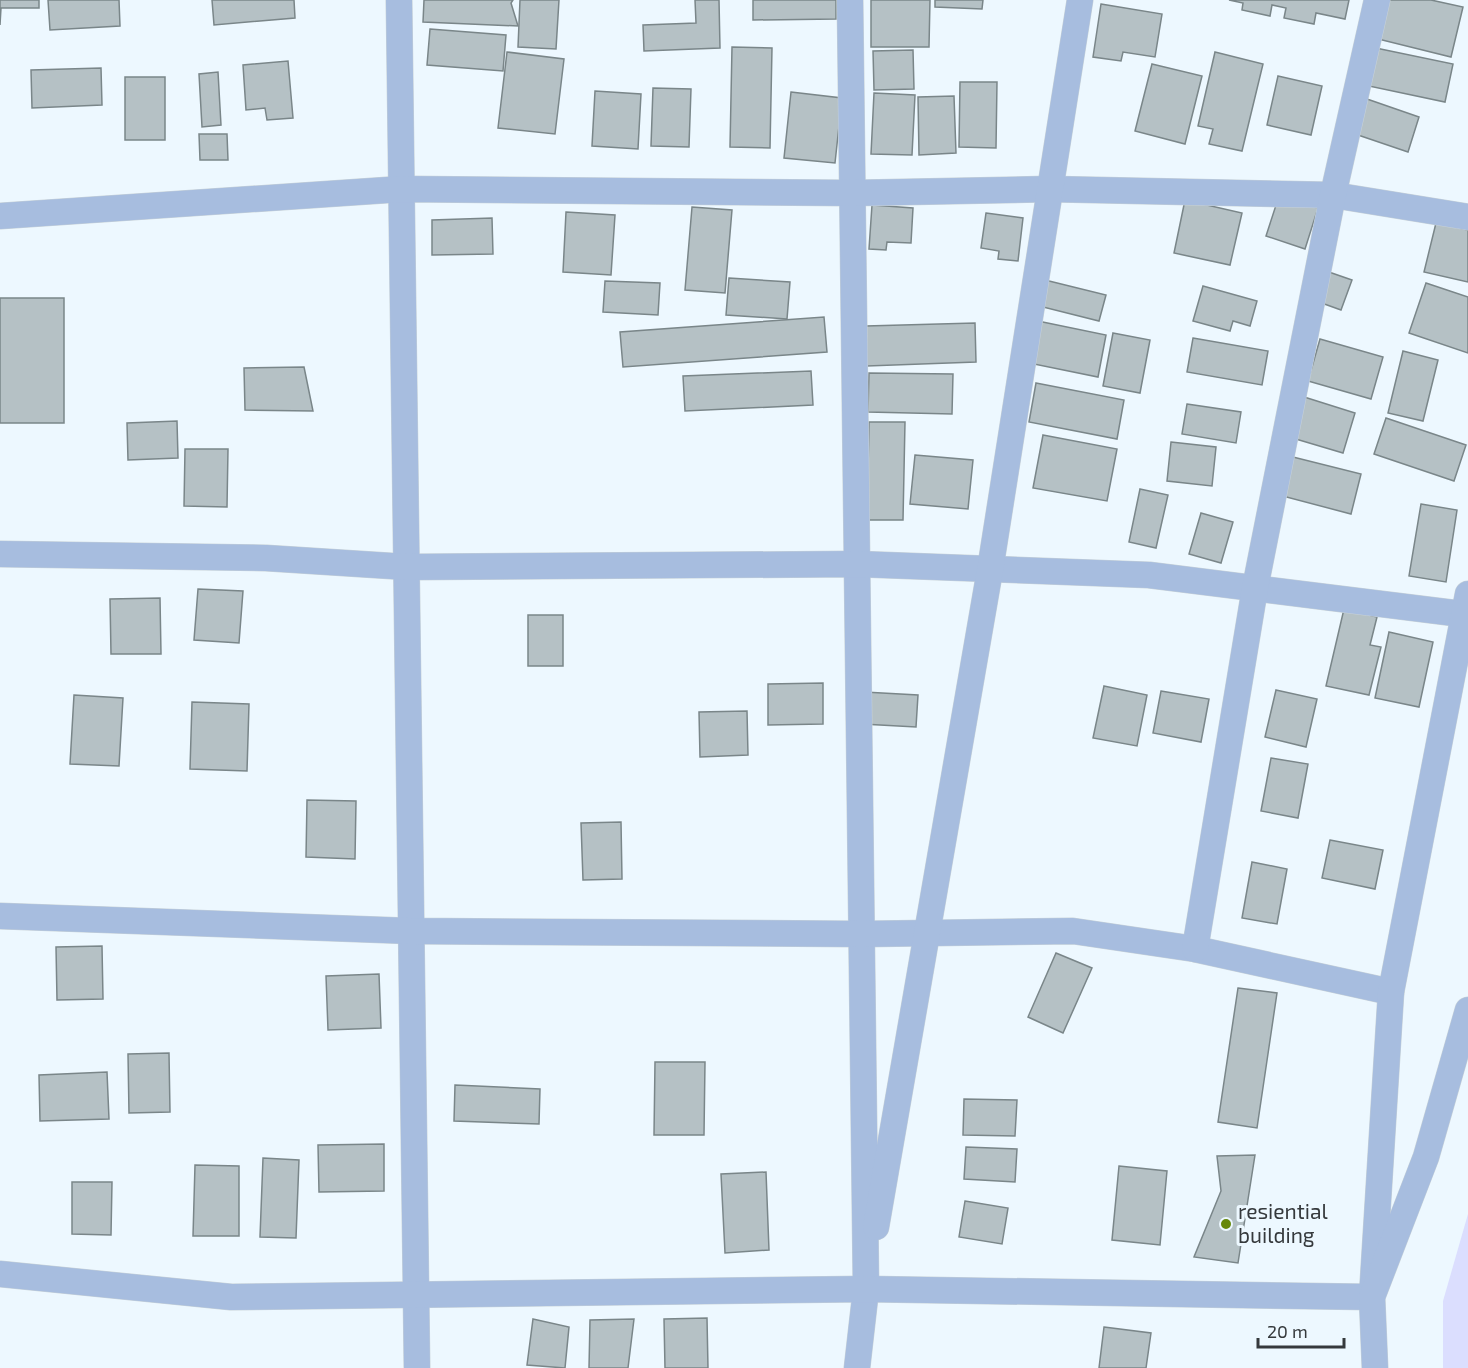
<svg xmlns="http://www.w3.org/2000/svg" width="1468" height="1368" font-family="'Exo 2',sans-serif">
<rect width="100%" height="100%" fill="#edf8ff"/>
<polygon fill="#dbdefe" points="1468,1214 1468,1368 1443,1368 1443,1301"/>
<g fill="#b5c1c5" stroke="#7a8689" stroke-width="1.5">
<polygon points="0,0 39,0 39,8 1,8 0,25"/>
<polygon points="48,0 119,0 120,26 50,30"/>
<polygon points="212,0 294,0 295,18 214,25"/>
<polygon points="424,0 513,0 511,3 518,26 423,22"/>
<polygon points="520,0 559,0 556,49 518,47"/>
<polygon points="695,0 719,0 720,48 644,51 643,25 696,23"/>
<polygon points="753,0 836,0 836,19 753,20"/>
<polygon points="871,0 930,0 929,47 871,47"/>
<polygon points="935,0 983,0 982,9 935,7"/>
<polygon points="1229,0 1349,0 1345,19 1316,13 1314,24 1284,18 1286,8 1272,5 1270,16 1242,10 1243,3"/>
<polygon points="1384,0 1431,0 1463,7 1451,57 1374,38"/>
<polygon points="1101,4 1162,14 1155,57 1123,52 1121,61 1093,57"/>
<polygon points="430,29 506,35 503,71 427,65"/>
<polygon points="732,47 772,48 770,148 730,147"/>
<polygon points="1371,47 1453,64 1445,102 1364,85"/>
<polygon points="913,50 914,89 874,90 873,51"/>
<polygon points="507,52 564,59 555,134 498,128"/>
<polygon points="1215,52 1263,64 1242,151 1209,144 1213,129 1198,126"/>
<polygon points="288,61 293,118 267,120 265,108 246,110 243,65"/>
<polygon points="1152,64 1202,76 1185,144 1135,131"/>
<polygon points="101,68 102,105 32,108 31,70"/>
<polygon points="218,72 221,125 202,127 199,74"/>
<polygon points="1278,76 1322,86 1311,135 1267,125"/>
<rect x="125" y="77" width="40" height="63"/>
<polygon points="960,82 997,82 996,148 959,147"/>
<polygon points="653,88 691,89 689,147 651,146"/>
<polygon points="595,91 641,94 638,149 592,146"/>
<polygon points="791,92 842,98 835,163 784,158"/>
<polygon points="874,93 915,95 912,155 871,154"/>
<polygon points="954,96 956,153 919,155 918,97"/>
<polygon points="1367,99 1419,117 1408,152 1355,134"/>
<polygon points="199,134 227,134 228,160 200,160"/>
<polygon points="1279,196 1318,208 1305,249 1266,236"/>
<polygon points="1185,200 1242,213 1230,265 1174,253"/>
<polygon points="872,205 913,208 911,243 887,242 886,250 869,249"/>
<polygon points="692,207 732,210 725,293 685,290"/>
<polygon points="566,212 615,215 611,275 563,272"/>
<polygon points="986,213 1023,218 1018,261 998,259 999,251 981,248"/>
<polygon points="492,218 493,254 432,255 432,220"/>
<polygon points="1436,223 1468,230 1468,282 1424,272"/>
<polygon points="1326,271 1352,280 1341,310 1316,301"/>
<polygon points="729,278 790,282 787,319 726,315"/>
<polygon points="1045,280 1106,295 1099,321 1039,306"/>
<polygon points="605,281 660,283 658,315 603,312"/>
<polygon points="1426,283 1468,297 1468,353 1409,333"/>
<polygon points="1203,286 1257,301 1250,326 1233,321 1230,331 1193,321"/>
<rect x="0" y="298" width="64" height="125"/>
<polygon points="824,317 827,352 623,367 620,332"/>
<polygon points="1033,320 1106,335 1098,377 1024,362"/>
<polygon points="975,323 976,362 867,366 866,326"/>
<polygon points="1113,333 1150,340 1140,393 1103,386"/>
<polygon points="1193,338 1268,351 1262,385 1187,372"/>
<polygon points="1320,339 1383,357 1371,399 1308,381"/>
<polygon points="1403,351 1438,360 1423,421 1388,413"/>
<polygon points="304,367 313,411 245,410 244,368"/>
<polygon points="811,371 813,405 685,411 683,376"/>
<polygon points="869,373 953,374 952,414 868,412"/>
<polygon points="1036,383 1124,400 1117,439 1029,422"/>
<polygon points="1301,396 1355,413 1343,453 1289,437"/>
<polygon points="1187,404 1241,412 1236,443 1182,434"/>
<polygon points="1386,418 1466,445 1454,481 1374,454"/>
<polygon points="177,421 178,458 128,460 127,423"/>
<polygon points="869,422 905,422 903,520 867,520"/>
<polygon points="1043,435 1117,449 1107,501 1033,488"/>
<polygon points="1171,442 1216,447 1212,486 1167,481"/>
<polygon points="185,449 228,449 227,507 184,506"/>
<polygon points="915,455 973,460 968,509 910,504"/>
<polygon points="1285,455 1361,474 1351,514 1275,494"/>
<polygon points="1140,489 1168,495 1156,548 1129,542"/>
<polygon points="1421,504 1457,510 1446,582 1409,576"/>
<polygon points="1201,513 1233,522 1221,563 1189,554"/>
<polygon points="198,589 243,591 239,643 194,640"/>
<polygon points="160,598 161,654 111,654 110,599"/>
<polygon points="1344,609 1377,617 1370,645 1381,647 1369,695 1326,686"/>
<rect x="528" y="615" width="35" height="51"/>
<polygon points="1389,632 1433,642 1419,707 1375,698"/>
<polygon points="823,683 823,724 768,725 768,684"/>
<polygon points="1104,686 1147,695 1137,746 1093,738"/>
<polygon points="1276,690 1317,699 1306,747 1265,737"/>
<polygon points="1161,691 1209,699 1201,742 1153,733"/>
<polygon points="864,692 918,695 916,727 862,724"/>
<polygon points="74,695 123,698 119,766 70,764"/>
<polygon points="192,702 249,704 247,771 190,769"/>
<polygon points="747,711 748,755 700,757 699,712"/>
<polygon points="1271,758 1308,764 1298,818 1261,811"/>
<polygon points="307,800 356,801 355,859 306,857"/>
<polygon points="621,822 622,879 583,880 581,823"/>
<polygon points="1330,840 1383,850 1375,889 1322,878"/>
<polygon points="1252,862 1287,869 1277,924 1242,918"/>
<polygon points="102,946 103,999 57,1000 56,947"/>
<polygon points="1056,953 1092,968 1063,1033 1028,1017"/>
<polygon points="379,974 381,1028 328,1030 326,976"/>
<polygon points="1238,988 1277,993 1257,1128 1218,1122"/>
<polygon points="169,1053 170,1112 129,1113 128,1054"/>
<polygon points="655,1062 705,1062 704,1135 654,1135"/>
<polygon points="107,1072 109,1119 40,1121 39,1075"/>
<polygon points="455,1085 540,1089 539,1124 454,1121"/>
<polygon points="964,1099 1017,1100 1015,1136 963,1135"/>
<polygon points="384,1144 384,1191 319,1192 318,1145"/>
<polygon points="966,1147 1017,1149 1015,1182 964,1179"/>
<polygon points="1255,1155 1238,1263 1194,1257 1221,1191 1217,1156"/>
<polygon points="263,1158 299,1160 296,1238 260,1237"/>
<polygon points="195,1165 239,1166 239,1236 193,1236"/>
<polygon points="1119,1166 1167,1171 1160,1245 1112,1240"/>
<polygon points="766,1172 769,1250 725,1253 721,1174"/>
<polygon points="72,1182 112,1182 111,1235 72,1234"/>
<polygon points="965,1201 1008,1208 1002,1244 959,1237"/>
<polygon points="707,1318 708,1368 665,1368 664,1319"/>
<polygon points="533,1319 569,1327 565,1368 527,1365"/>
<polygon points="634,1319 628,1368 589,1368 590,1320"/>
<polygon points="1104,1327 1151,1333 1146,1368 1099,1368"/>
</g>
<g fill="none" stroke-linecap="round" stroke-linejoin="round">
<defs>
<g id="minor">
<polyline points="399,0 417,1368"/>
<polyline points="850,0 866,1289 857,1368"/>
<polyline points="0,216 402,189 853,193 1049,189 1333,195 1468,217"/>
<polyline points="0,554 266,558 407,567 857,564 1149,575 1462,614"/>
<polyline points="0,916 411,931 862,934 1073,931 1195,949 1391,992"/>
<polyline points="1195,949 1255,588 1333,195 1377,0"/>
<polyline points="876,1227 990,570 1080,0"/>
<polyline points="0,1274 231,1297 866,1289 1372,1297 1391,992 1468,594"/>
<polyline points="1375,1368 1372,1297 1426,1157 1468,1010"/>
</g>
</defs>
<use href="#minor" stroke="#c8d2d8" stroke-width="27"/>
<use href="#minor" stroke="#a7bddf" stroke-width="26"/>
</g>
<circle fill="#66880a" stroke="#edf8ff" stroke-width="2" cx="1226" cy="1224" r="6"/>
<g text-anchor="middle" stroke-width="6" stroke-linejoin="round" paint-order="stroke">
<g font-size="21" fill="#35393c" stroke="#edf8ff" text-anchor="start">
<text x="1238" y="1219">resiential<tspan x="1238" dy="24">building</tspan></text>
</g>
</g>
<path d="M1258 1338v9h86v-9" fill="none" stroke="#35393c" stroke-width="3"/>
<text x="1267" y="1338" font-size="18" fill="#35393c" stroke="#edf8ff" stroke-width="4.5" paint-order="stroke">20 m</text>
</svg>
